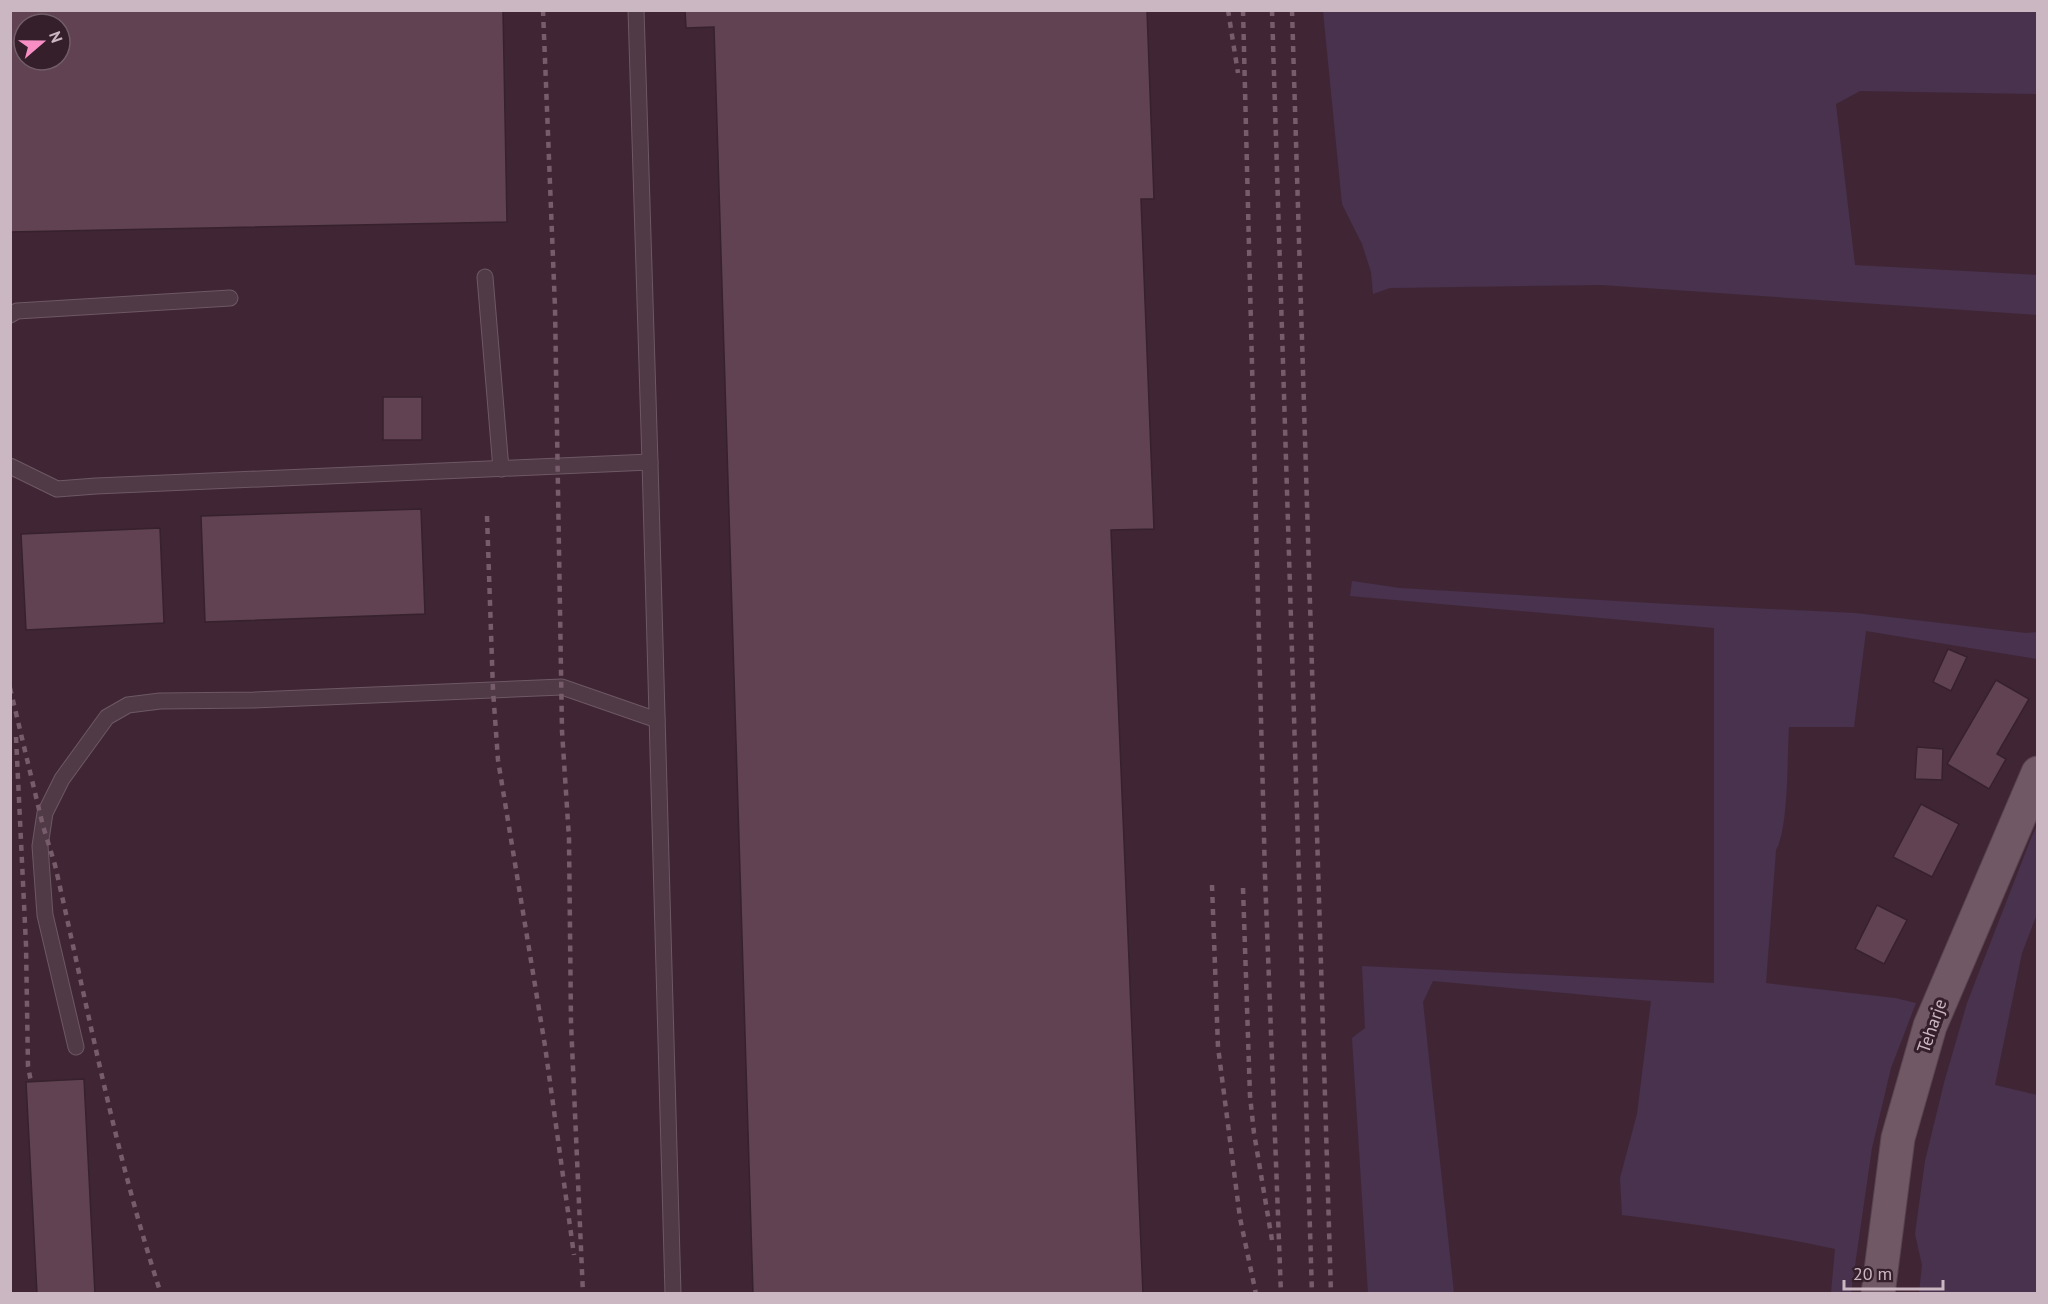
<svg xmlns="http://www.w3.org/2000/svg" width="2048" height="1304" font-family="'PT Sans',sans-serif">
<rect width="100%" height="100%" fill="#402635"/>
<g fill="#48324e">
<polygon points="1323,11 2037,11 2037,94 1860,91 1836,104 1855,265 2037,275 2037,315 1602,285 1390,288 1373,294 1371,272 1362,244 1342,204"/>
<path d="M 1352,581 L 1400,588 L 1668,604 L 1855,613 L 2026,633 L 2037,632 L 2037,659 L 1866,631 L 1854,727 L 1789,727 C 1787,756 1789,827 1776,850 L 1766,983 L 1895,998 L 1916,1003 L 1891,1068 L 1872,1148 L 1851,1293 L 1831,1293 L 1835,1249 C 1765,1234 1694,1224 1622,1215 L 1620,1178 L 1637,1114 L 1651,1001 L 1433,981 L 1423,1002 L 1454,1293 L 1368,1293 L 1352,1038 L 1365,1028 L 1362,966 L 1714,983 L 1714,628 L 1350,596 Z"/>
<polygon points="2037,825 2037,914 2022,953 1995,1085 2037,1095 2037,1293 1919,1293 1922,1265 1915,1234 1925,1161 1944,1083 1967,1003 2030,841"/>
</g>
<g fill="#604252" stroke="#37212d" stroke-width="1.5" fill-rule="evenodd">
<path d="M 10,10 L 503,10 L 507,222 L 10,232 ZM 24,24 L 60,24 L 60,60 L 24,60 Z"/>
<polygon points="685,10 1147,10 1154,199 1141,199 1154,529 1111,530 1143,1294 753,1294 714,27 686,28"/>
<rect x="383" y="397" width="39" height="43"/>
<polygon points="421,509 425,614 205,622 201,516"/>
<polygon points="160,528 164,623 26,630 21,534"/>
<polygon points="1948,649 1967,657 1951,691 1933,682"/>
<polygon points="1996,680 2029,699 1997,754 2006,759 1989,789 1947,764"/>
<polygon points="1917,747 1943,749 1942,780 1915,779"/>
<polygon points="1921,804 1959,824 1932,877 1893,857"/>
<polygon points="1877,905 1907,920 1884,964 1855,949"/>
<polygon points="84,1079 95,1294 37,1294 26,1082"/>
</g>
<g fill="none" stroke-linecap="round" stroke-linejoin="round">
<defs>
<g id="lane">
<polyline points="636,10 650,462 673,1294"/>
<polyline points="485,277 501,469"/>
<polyline points="10,315 17,311 230,298"/>
<polyline points="10,466 57,489 96,486 650,462"/>
<polyline points="76,1047 45,915 40,846 45,813 62,779 107,717 128,705 160,701 254,700 562,687 657,720"/>
</g>
<polyline id="primary" points="1878,1294 1898,1138 1930,1026 2038,773"/>
</defs>
<use href="#lane" stroke="#6e5864" stroke-width="17"/>
<use href="#primary" stroke="#59444f" stroke-width="35"/>
<use href="#lane" stroke="#503a46" stroke-width="15"/>
<use href="#primary" stroke="#705865" stroke-width="33"/>
<g stroke="#775c6b" stroke-width="4.5" stroke-dasharray="6 6" stroke-linecap="butt">
<polyline points="543,10 555,308 562,731 569,838 571,1023 583,1294"/>
<polyline points="1228,10 1238,73"/>
<polyline points="1243,10 1265,876 1281,1294"/>
<polyline points="1272,10 1312,1294"/>
<polyline points="1292,10 1331,1294"/>
<polyline points="487,516 493,690 498,760 545,1046 574,1255"/>
<path d="M 10,688 L 43,826 L 55,865 C 88,1009 115,1154 161,1294"/>
<polyline points="16,737 26,945 28,1066 31,1082"/>
<polyline points="1212,885 1218,1047 1240,1218 1256,1294"/>
<polyline points="1243,888 1250,1096 1254,1133 1272,1240"/>
</g>
</g>
<g text-anchor="middle" stroke-width="6" stroke-linejoin="round" paint-order="stroke">
<g font-size="18" fill="#cbb7c1" stroke="#351f2b">
<text transform="translate(1932 1026) rotate(-71)" y="6">Teharje</text>
</g>
</g>
<rect width="2048" height="1304" fill="none" stroke="#cbb7c1" stroke-width="24"/>
<g transform="translate(42 42) rotate(70)"><circle r="28" fill="#351f2b" stroke="#715c67" stroke-width="1.5"/>
<path d="M0-4.5L10 22L0 15L-10 22Z" fill="#f78fc5"/>
<text y="-9" font-size="16" font-weight="bold" text-anchor="middle" fill="#cbb7c1">N</text>
</g>
<path d="M1844 1280v9h99v-9" fill="none" stroke="#cbb7c1" stroke-width="3"/>
<text x="1853" y="1280" font-size="18" fill="#cbb7c1" stroke="#351f2b" stroke-width="4.5" paint-order="stroke">20 m</text>
</svg>
